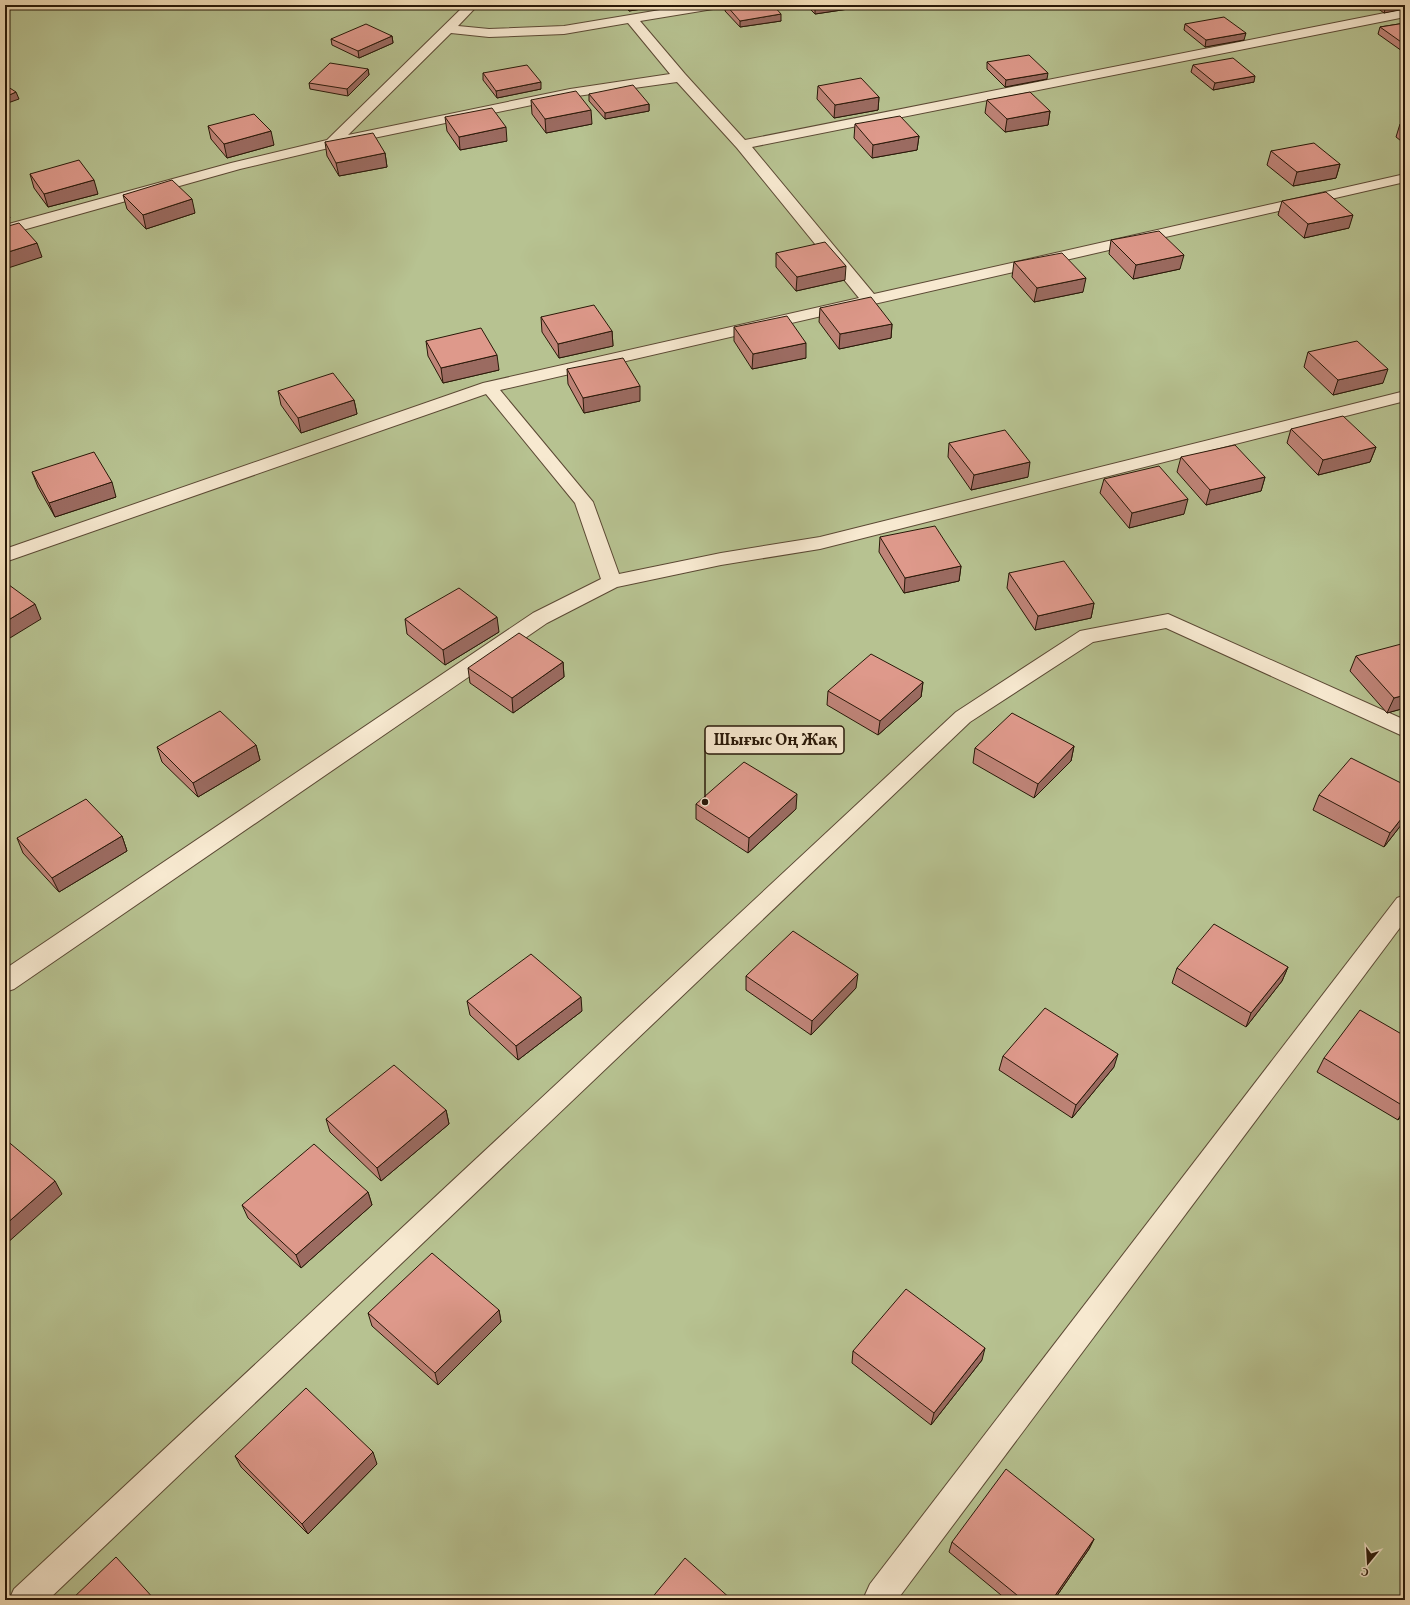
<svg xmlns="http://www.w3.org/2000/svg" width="1410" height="1605" font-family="Vollkorn,serif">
<rect width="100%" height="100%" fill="#f2ddb7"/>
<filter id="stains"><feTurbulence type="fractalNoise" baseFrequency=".005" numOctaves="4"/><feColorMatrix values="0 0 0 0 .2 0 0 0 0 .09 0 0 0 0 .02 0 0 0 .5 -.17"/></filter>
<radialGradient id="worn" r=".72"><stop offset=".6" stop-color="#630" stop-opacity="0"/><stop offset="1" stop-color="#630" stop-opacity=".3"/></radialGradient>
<rect fill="#b7c291" stroke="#706d4c" x="5" y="5" width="1400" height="1595"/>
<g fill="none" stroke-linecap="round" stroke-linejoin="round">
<defs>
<g id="service">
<path d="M 465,5 L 478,5 L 458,26 L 489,29 L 564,26 L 690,5 L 719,5 L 718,8 L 713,9 L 640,21 L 685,74 L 745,140 L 1405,9 L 1405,17 L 752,147 L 874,294 L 1405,174 L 1405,182 L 500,390 L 593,502 L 619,574 L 721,553 L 820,537 L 1405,391 L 1405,401 L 820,549 L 721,565 L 617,587 L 547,623 L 14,989 L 5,992 L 5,969 L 533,613 L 601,579 L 575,503 L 486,394 L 5,562 L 5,549 L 483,383 L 859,298 L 737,148 L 677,82 L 570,97 L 345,144 L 340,143 L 337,146 L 240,169 L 5,235 L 5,225 L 231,163 L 327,140 ZM 628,23 L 670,74 L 570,89 L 348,135 L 451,33 L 489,37 L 564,34 Z"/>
<polygon points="1168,614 1405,720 1405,737 1166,628 1093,642 970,722 48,1600 9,1600 14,1589 956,712 1080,631"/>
<polygon points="1405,895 1405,921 897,1600 867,1600 865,1595 870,1584 1397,898"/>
</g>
</defs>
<use href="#service" stroke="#5b4934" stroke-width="2"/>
<use href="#service" fill="#f7e9d0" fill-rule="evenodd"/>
</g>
<g fill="#bf8478" stroke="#291808">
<polygon points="624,5 666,5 629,11"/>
<polygon points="726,5 773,5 781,21 740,27 725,11"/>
<polygon points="806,5 855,5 855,8 815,14"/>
<polygon points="1373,5 1405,5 1384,13"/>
<polygon points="1405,23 1405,50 1402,51 1378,34 1380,27"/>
<polygon points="1185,24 1244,40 1205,47 1184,30"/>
<polygon points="392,36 393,43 359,58 332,45 331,39"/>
<polygon points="987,62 1047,79 1005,87 987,69"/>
<polygon points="1193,65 1254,82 1213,90 1191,72"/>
<polygon points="368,69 369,75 348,96 310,89 309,83"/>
<polygon points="483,73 541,89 497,98 483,80"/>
<polygon points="818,86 879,97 878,110 834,118 817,99"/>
<polygon points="589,94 649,104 649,111 605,119 589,101"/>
<polygon points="531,100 592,124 546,133 532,114"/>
<polygon points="987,100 1050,111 1048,125 1005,132 985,113"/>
<polygon points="445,117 507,141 460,150 447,131"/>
<polygon points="1405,123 1405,144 1396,137 1400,124"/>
<polygon points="855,124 919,136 917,150 872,158 854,138"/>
<polygon points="208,126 274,145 227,158 211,139"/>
<polygon points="325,142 385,153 387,167 339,176 327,156"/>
<polygon points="1271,151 1340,164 1336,178 1293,186 1267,165"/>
<polygon points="30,174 98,194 48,207 34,188"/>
<polygon points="123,195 195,213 146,229 127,209"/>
<polygon points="1282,201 1349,228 1304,238 1278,215"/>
<polygon points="1111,240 1180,269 1133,279 1109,254"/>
<polygon points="776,253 845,280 796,291 776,267"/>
<polygon points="1014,262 1083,292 1034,302 1012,277"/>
<polygon points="820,308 892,324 891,338 839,349 819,322"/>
<polygon points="541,317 612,331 613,346 559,358 542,332"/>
<polygon points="734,327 806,358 752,369 734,341"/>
<polygon points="426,341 499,370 443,383 428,356"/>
<polygon points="1308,352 1383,383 1333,395 1304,367"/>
<polygon points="567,369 640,401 584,413 568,384"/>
<polygon points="278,391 354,400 357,414 301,433 281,405"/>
<polygon points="1291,429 1376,447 1370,462 1318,475 1287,443"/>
<polygon points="949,443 1028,477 971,490 948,457"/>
<polygon points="1181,457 1265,477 1261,491 1206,505 1177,472"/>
<polygon points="32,472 116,497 55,517 38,487"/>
<polygon points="1104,479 1184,514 1129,528 1100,493"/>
<polygon points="880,537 961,566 959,581 904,593 879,552"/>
<polygon points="1009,573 1094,603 1091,618 1035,630 1007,588"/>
<polygon points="405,619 499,632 445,665 407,634"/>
<polygon points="1356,656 1405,708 1387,713 1350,671"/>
<polygon points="563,662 564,677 513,713 470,683 468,668"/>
<polygon points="923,682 921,697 878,735 827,705 828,691"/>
<polygon points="256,745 260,760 198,797 162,762 157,747"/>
<polygon points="1074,746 1071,761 1034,798 973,763 975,748"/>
<polygon points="1319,795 1405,820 1384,847 1313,810"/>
<polygon points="696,804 796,809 748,853 696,819"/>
<polygon points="122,836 127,851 59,892 23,853 17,838"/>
<polygon points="1288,967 1282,981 1246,1027 1172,983 1177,968"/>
<polygon points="746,976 856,988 811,1035 746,990"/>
<polygon points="467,1001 582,1011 518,1060 470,1015"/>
<polygon points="1405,1036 1405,1109 1398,1120 1317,1072 1324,1058"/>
<polygon points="1003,1056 1114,1067 1072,1118 999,1070"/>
<polygon points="446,1110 449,1124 381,1181 330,1132 326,1119"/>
<polygon points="368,1192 372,1205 301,1268 248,1218 242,1205"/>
<polygon points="499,1310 501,1322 438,1385 372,1326 368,1313"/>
<polygon points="853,1351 982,1360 931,1425 852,1363"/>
<polygon points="235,1456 377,1464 308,1534 241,1467"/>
<polygon points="1094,1539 1089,1549 1054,1600 1007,1600 949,1552 952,1542"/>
</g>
<g fill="#9b6b61" stroke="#291808">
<polygon points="629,5 666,5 629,11"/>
<polygon points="831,5 855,5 855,8 815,14 815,8"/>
<polygon points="1391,5 1405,5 1405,9 1384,13 1386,6"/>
<polygon points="781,14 781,21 740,27 740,21"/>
<polygon points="1246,33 1244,40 1205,47 1206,40"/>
<polygon points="392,36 393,43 359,58 358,51"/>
<polygon points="1404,44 1405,44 1405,50 1402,51"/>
<polygon points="368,69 369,75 348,96 347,89"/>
<polygon points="1048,73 1047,79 1005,87 1006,80"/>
<polygon points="1255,76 1254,82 1213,90 1215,83"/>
<polygon points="541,82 541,89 497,98 496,91"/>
<polygon points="16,92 19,99 5,104 5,97"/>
<polygon points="879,97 878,110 834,118 835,105"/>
<polygon points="649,104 649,111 605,119 605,113"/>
<polygon points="591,110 592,124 546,133 545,119"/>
<polygon points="1050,111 1048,125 1005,132 1007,119"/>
<polygon points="506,127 507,141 460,150 459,137"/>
<polygon points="271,131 274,145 227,158 224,144"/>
<polygon points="919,136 917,150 872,158 873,145"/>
<polygon points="385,153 387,167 339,176 336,163"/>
<polygon points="1340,164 1336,178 1293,186 1297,172"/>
<polygon points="94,180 98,194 48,207 44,194"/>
<polygon points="192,199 195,213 146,229 143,215"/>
<polygon points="5,204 10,218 5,219"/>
<polygon points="1353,215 1349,228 1304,238 1308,224"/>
<polygon points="37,243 42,257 5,269 5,253"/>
<polygon points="1184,255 1180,269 1133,279 1136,265"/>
<polygon points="846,266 845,280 796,291 797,277"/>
<polygon points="1086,278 1083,292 1034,302 1037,288"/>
<polygon points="892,324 891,338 839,349 840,334"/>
<polygon points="612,331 613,346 559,358 558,344"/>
<polygon points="806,343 806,358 752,369 753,354"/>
<polygon points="497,355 499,370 443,383 441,368"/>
<polygon points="1388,369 1383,383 1333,395 1338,380"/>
<polygon points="640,386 640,401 584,413 583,398"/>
<polygon points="354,400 357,414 301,433 298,418"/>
<polygon points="1376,447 1370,462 1318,475 1323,460"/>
<polygon points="1030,462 1028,477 971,490 974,475"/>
<polygon points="1265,477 1261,491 1206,505 1210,490"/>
<polygon points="112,482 116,497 55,517 49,503"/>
<polygon points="1188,499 1184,514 1129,528 1132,513"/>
<polygon points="961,566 959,581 904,593 905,578"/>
<polygon points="1094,603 1091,618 1035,630 1038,616"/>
<polygon points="35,604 41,619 5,641 5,622"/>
<polygon points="497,617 499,632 445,665 443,650"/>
<polygon points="563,662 564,677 513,713 512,698"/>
<polygon points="923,682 921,697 878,735 880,721"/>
<polygon points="1405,695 1405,708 1387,713 1394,698"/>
<polygon points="256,745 260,760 198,797 193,783"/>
<polygon points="1074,746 1071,761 1034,798 1038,784"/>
<polygon points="797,794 796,809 748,853 749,838"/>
<polygon points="1405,814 1405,820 1384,847 1390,833"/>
<polygon points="122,836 127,851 59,892 52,878"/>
<polygon points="1288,967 1282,981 1246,1027 1251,1013"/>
<polygon points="858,974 856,988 811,1035 812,1021"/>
<polygon points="581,997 582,1011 518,1060 516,1046"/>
<polygon points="1118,1054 1114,1067 1072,1118 1076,1105"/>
<polygon points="1405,1107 1405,1109 1398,1120"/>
<polygon points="446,1110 449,1124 381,1181 377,1168"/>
<polygon points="55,1181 62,1194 5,1245 5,1225"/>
<polygon points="368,1192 372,1205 301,1268 296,1255"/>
<polygon points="499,1310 501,1322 438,1385 435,1373"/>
<polygon points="985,1348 982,1360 931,1425 934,1413"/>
<polygon points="373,1452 377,1464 308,1534 302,1524"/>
<polygon points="1094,1539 1089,1549 1054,1600 1052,1600"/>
</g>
<g fill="#de998b" stroke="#291808">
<polygon points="726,5 773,5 781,14 740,21"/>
<polygon points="812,5 831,5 815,8"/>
<polygon points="1224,17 1246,33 1206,40 1185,24"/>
<polygon points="1405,23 1405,44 1404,44 1380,27"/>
<polygon points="366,24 392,36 358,51 331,39"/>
<polygon points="1029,55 1048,73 1006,80 987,62"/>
<polygon points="1233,58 1255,76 1215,83 1193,65"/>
<polygon points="330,63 368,69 347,89 309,83"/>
<polygon points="527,65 541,82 496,91 483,73"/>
<polygon points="861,78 879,97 835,105 818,86"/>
<polygon points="5,85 16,92 5,97"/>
<polygon points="633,85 649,104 605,113 589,94"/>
<polygon points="576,91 591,110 545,119 531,100"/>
<polygon points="1030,92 1050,111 1007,119 987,100"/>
<polygon points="492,108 506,127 459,137 445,117"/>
<polygon points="254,114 271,131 224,144 208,126"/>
<polygon points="900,116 919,136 873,145 855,124"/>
<polygon points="1405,123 1405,127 1400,124"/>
<polygon points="373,133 385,153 336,163 325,142"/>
<polygon points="1314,143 1340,164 1297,172 1271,151"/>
<polygon points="79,160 94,180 44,194 30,174"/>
<polygon points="172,180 192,199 143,215 123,195"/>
<polygon points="1326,192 1353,215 1308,224 1282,201"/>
<polygon points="19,223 37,243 5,253 5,227"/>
<polygon points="1159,231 1184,255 1136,265 1111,240"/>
<polygon points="825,242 846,266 797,277 776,253"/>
<polygon points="1062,253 1086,278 1037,288 1014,262"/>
<polygon points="871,297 892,324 840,334 820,308"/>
<polygon points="594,305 612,331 558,344 541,317"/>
<polygon points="787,316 806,343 753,354 734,327"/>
<polygon points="481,328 497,355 441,368 426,341"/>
<polygon points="1357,341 1388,369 1338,380 1308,352"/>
<polygon points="623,358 640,386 583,398 567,369"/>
<polygon points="333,373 354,400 298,418 278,391"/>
<polygon points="1343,416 1376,447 1323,460 1291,429"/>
<polygon points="1005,430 1030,462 974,475 949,443"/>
<polygon points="1235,445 1265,477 1210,490 1181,457"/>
<polygon points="94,452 112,482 49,503 32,472"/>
<polygon points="1159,466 1188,499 1132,513 1104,479"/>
<polygon points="935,526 961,566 905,578 880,537"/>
<polygon points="1064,561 1094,603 1038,616 1009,573"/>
<polygon points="5,582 35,604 5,622"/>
<polygon points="459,588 497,617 443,650 405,619"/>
<polygon points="519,633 563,662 512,698 468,668"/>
<polygon points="1405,643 1405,695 1394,698 1356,656"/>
<polygon points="871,654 923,682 880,721 828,691"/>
<polygon points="220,711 256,745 193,783 157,747"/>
<polygon points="1012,713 1074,746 1038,784 975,748"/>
<polygon points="1351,758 1405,785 1405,814 1390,833 1319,795"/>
<polygon points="744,762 797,794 749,838 696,804"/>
<polygon points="86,799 122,836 52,878 17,838"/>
<polygon points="1214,924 1288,967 1251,1013 1177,968"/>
<polygon points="793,931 858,974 812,1021 746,976"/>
<polygon points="531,954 581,997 516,1046 467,1001"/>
<polygon points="1045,1008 1118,1054 1076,1105 1003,1056"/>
<polygon points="1360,1010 1405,1036 1405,1107 1324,1058"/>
<polygon points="394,1065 446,1110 377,1168 326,1119"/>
<polygon points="5,1139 55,1181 5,1225"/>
<polygon points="314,1144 368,1192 296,1255 242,1205"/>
<polygon points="432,1253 499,1310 435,1373 368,1313"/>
<polygon points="906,1289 985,1348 934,1413 853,1351"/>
<polygon points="306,1388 373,1452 302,1524 235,1456"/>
<polygon points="1006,1469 1094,1539 1052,1600 1023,1600 952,1542"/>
<polygon points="116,1557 155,1600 71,1600"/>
<polygon points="685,1558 732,1600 650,1600"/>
</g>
<path fill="none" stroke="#291808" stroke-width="1.5" d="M705 802L705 740"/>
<circle fill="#291808" stroke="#f7e9d0" stroke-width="1.5" cx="705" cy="802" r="4"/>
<rect fill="#f7e9d0" stroke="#291808" stroke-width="1.5" x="705" y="726" width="139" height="28" rx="4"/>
<g font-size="16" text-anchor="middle" font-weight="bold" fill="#291808">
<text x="775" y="745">Шығыс Оң Жақ</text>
</g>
<rect width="1410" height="1605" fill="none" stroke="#f2ddb7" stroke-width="20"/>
<rect x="6" y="6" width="1398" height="1593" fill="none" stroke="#291808" stroke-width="2"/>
<rect x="10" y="10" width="1390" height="1585" fill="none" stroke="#291808"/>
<g transform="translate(1368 1563) rotate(198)" stroke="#f7e9d0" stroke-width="3" paint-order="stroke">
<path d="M0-3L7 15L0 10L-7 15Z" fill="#291808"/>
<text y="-6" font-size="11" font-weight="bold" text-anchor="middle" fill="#291808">С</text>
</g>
<rect width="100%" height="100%" filter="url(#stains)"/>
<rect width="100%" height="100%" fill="url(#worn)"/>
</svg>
